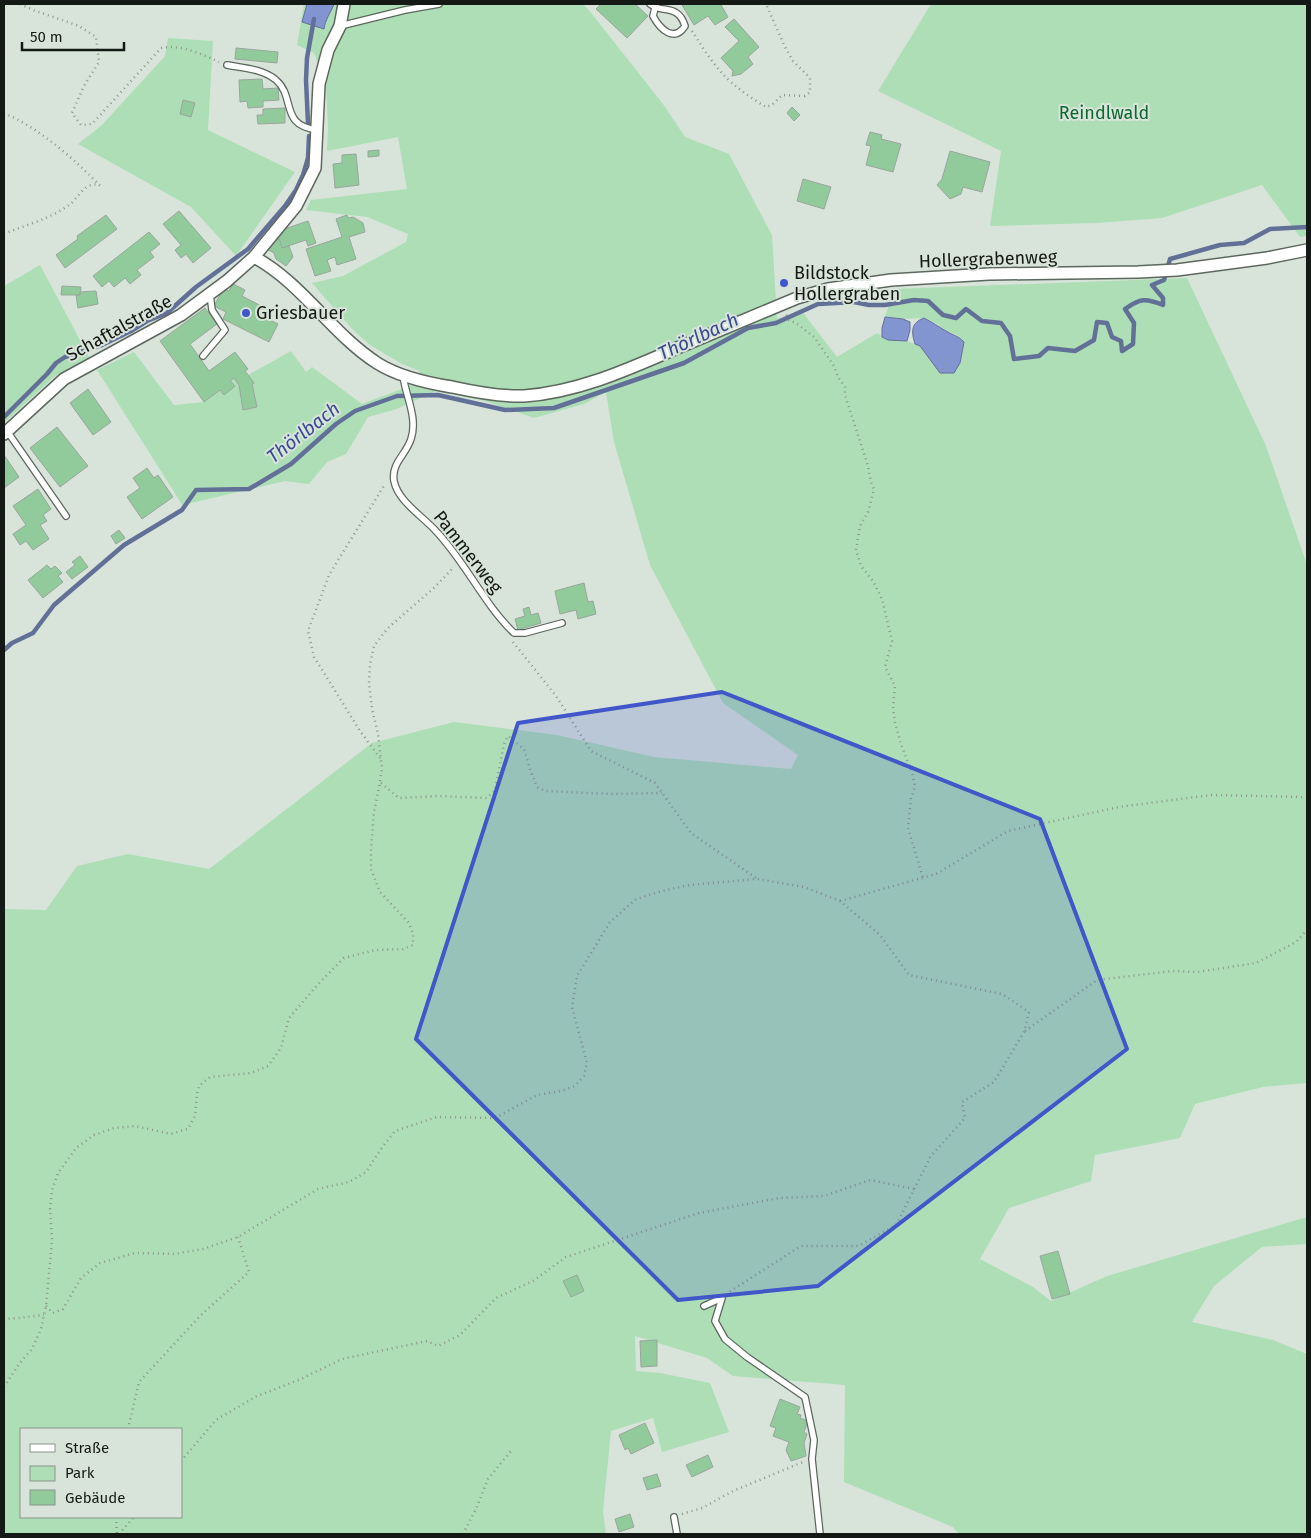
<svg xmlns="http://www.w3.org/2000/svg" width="1311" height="1538" font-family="'Fira Sans',sans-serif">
<rect width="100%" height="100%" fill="#d8e4da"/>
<g fill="#addeb6" fill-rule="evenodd">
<path d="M 304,4 L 307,4 L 306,11 L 324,28 C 325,19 331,12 334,4 L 582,4 L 588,9 L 663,104 L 685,137 L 729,154 L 772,235 L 777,319 L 801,310 L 837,357 L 877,333 L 888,340 L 907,341 L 920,346 L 940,373 L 944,374 L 957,335 L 946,331 L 937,324 L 924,318 L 903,319 L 885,317 L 894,289 L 1187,278 L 1266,446 L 1307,565 L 1307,1083 L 1263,1087 L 1195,1104 L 1180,1138 L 1095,1155 L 1091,1181 L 1009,1208 L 980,1259 L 1033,1287 L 1051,1301 L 1107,1276 L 1307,1217 L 1307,1244 L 1262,1247 L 1214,1286 L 1192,1322 L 1273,1340 L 1307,1354 L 1307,1534 L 959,1534 L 953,1527 L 844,1482 L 845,1385 L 733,1376 L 707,1358 L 635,1336 L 636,1371 L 660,1373 L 710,1383 L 729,1432 L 662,1452 L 653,1418 L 611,1431 L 603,1511 L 606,1534 L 4,1534 L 4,909 L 46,910 L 77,866 L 128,854 L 209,869 L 372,743 L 454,722 L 557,735 L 654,757 L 791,769 L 798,755 L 723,703 L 650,565 L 614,442 L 606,392 L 584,404 L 534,418 L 485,401 L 436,391 L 394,410 L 368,417 L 346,454 L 327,462 L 309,484 L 285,481 L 187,504 L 182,510 L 183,506 L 97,370 L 134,352 L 174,405 L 204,402 L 220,390 L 224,394 L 234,387 L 230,381 L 234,378 L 239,385 L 244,410 L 257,407 L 252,384 L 254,383 L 248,375 L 291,351 L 306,372 L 312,367 L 362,404 L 415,384 L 420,371 L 402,364 L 370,345 L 354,331 L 312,283 L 343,276 L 406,242 L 408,234 L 367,217 L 306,210 L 311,200 L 407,189 L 398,137 L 327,151 L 328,127 L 326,85 L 314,53 L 297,45 ZM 21,1429 L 181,1429 L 181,1517 L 21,1517 Z"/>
<polygon points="931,4 1307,4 1307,236 1300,237 1262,185 1162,218 1097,223 990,226 1001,151 878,91"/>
<polygon points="168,38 213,41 208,130 295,172 236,256 191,207 78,144 102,125 165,56"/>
<polygon points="40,265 89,357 54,377 4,423 4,286"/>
</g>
<g fill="#8395d0" stroke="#627098">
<path d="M 307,4 L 334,4 C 331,12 325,20 324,29 L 302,22 Z"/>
<polygon points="885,317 903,319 910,322 910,330 907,341 888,340 882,337 882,328"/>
<path d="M 924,318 C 932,322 939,327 946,331 C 954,336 957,335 964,342 L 960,363 L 954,373 L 940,373 L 920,346 L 915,344 C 911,331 911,323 924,318 Z"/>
</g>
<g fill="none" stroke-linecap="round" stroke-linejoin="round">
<g stroke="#627098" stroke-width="4.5">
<polyline points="308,124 306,80 307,58 314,19"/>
<polyline points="4,417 47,374 56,363 65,357 102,345 131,331 147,321 167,313 196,287 248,249 285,206 296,190 303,175 308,158 309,136"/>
<path d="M 4,650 L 12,643 L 33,633 L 54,605 L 124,545 L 182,510 L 196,490 L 249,489 L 291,464 L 336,424 L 355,411 L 397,396 L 438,395 L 505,410 L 554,408 L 684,363 L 748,328 L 776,323 L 818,304 L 854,302 L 869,305 L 885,305 L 914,300 L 928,301 L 943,315 L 956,318 L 966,309 L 982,321 L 1001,323 L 1010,336 L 1014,359 L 1039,356 L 1048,348 L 1075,351 L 1094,340 L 1097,322 L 1107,323 L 1112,337 L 1121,341 L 1122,351 L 1133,344 L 1134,323 L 1125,309 C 1140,298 1146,298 1163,305 L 1163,298 L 1152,285 L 1164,280 L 1170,259 L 1220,245 L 1244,243 L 1270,229 L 1307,227"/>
</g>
</g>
<g fill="#91cb9c" stroke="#9aa59c">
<polygon points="601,4 635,4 648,16 627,38 596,9"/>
<polygon points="684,4 723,4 721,5 728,17 715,25 708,16 694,25 682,5"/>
<polygon points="734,19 759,47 748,57 753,64 741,74 732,76 733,71 721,58 739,41 725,27"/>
<polygon points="236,48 278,52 277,63 235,59"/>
<polygon points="262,79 263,89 278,88 279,100 263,101 263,107 248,108 247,101 240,102 239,80"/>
<polygon points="183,100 195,103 191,117 180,114"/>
<polygon points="792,107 800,115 794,121 787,113"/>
<polygon points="285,108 285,123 258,124 257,115 263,115 263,109"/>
<polygon points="870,132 882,135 881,139 901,144 893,172 866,165 871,146 866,145"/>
<polygon points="379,150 379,156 368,157 368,151"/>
<polygon points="950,151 990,162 982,192 963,187 961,194 950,199 937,185 942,179"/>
<polygon points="356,154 359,185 335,188 333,164 342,163 342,155"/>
<polygon points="803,179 831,187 824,209 797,201"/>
<polygon points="179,211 211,248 193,263 186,254 181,258 175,250 181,245 163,224"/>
<polygon points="106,215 117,229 65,268 56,255 78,239 77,236"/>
<polygon points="347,215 348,218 353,217 363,223 365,232 349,237 356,259 337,265 335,257 327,260 331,271 315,276 306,249 342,237 336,219"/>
<polygon points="308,221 316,243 308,246 306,240 282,248 276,232"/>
<polygon points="149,232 160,244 150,252 154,257 137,270 141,275 130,284 125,278 114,287 109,281 102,287 93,276"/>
<polygon points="279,238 282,248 289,246 293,257 286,266 276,259 274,253 267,249 272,241"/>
<polygon points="233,284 245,290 242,296 267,309 265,314 272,317 270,320 278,324 269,342 223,319 226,312 214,306 223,289 229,291"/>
<polygon points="62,286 81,287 80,295 61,295"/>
<polygon points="96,291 98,304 78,308 76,295 80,295 80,292"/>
<polygon points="205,308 217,324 190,344 209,371 235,352 248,369 245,371 254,383 252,384 257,407 243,410 239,385 234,378 230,381 235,386 224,395 220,390 204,402 160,341"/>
<polygon points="88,389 111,422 93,435 70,403"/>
<polygon points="57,427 88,466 60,487 30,448"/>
<polygon points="4,455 19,477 4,488"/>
<polygon points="147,468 154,478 158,475 173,497 142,519 127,497 140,488 133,478"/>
<polygon points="38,489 51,509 43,515 47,521 40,525 49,539 33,550 26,541 20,545 13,534 26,525 13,506"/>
<polygon points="119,530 125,538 116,544 111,536"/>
<polygon points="80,556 88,567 72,579 66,572 75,565 72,562"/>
<polygon points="47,565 51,569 55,566 62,573 58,576 63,582 43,598 28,580"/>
<polygon points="584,583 588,602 593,601 596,614 578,619 576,610 560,614 555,591"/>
<polygon points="529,607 531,615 538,613 541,623 518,630 515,619 525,616 523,609"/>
<polygon points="1058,1251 1070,1294 1052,1299 1040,1256"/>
<polygon points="577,1275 584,1291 571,1297 563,1281"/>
<polygon points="657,1340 657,1366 641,1367 640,1341"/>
<polygon points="780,1399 800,1407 797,1414 801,1415 800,1418 808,1421 804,1432 807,1434 804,1443 806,1456 791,1461 786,1450 789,1442 773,1436 776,1428 770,1426"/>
<polygon points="645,1423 654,1443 631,1454 628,1448 625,1450 619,1435"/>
<polygon points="708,1455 713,1467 692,1477 686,1465"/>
<polygon points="657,1474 661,1486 647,1490 643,1478"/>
<polygon points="630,1514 634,1527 619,1532 615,1519"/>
</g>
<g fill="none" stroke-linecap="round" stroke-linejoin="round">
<defs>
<g id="lane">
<path d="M 650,4 C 662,14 678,3 685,26 C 674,43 660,29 653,16 L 655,8"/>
<polyline points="340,26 405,10 439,4"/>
<path d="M 227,65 C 244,68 263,69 276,80 C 296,97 279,126 318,130"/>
<polyline points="203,356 225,330 212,310 210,294"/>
<path d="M 403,376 C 406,397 418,418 411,439 C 406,455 391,463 394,481 C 398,501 421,515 435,530 C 465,561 483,603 514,633 L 525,633 L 562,623"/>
<polyline points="7,431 66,516"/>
<polyline points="704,1306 722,1298 715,1321 725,1339 747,1357 805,1397 814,1440 812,1459 820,1534"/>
<polyline points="674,1517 677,1534"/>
</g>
<g id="street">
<path d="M 254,257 C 302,283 331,333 377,363 C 399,377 427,383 452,387 C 475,392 500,397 524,396 C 580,392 631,368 682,346 C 720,330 759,314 797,298 L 828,289 L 891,280 L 989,274 L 1138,272 L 1177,270 L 1267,258 L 1307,250"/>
<polyline points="4,434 64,379 181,315 227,281 254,257 296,206 315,168 319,84 328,50 340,26 344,4"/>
</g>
</defs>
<use href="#lane" stroke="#5c675e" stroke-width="8"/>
<use href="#street" stroke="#5c675e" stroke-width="14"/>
<g stroke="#8d968e" stroke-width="2.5" stroke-dasharray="1 4" stroke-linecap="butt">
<path d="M 20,4 L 33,10 L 79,26 L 96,37 L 99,62 L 84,86 L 72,113 L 81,125 L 92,124 L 161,48 C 181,44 201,54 219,62"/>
<path d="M 692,31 C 701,45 710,60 722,73 C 732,85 751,98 766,107 L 772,105 L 782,95 L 805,96 L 810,92 L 810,78 L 793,61 L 785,47 L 766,4"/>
<path d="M 4,113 C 39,128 76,160 102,188"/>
<path d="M 4,234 C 25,225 50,219 69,205 C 79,198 84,181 100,185"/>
<polyline points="786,315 789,320 796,323 814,337 834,366 838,377 845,387 845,395 868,466 871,482 874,489 868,512 860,526 856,550 861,566 873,581 882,599 892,641 885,667 895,686 893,707 895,723 901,744 912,773 915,786 911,799 908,828 923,878"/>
<polyline points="942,374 946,359"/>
<polyline points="513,642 556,696 591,751 655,783 691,833 756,878"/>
<polyline points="380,758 360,731 314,657 308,631 329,575 385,484"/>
<polyline points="381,783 399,798 438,796 487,798 495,790 504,744 508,736 524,749 530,769 537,787 545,791 611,794 662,793"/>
<polyline points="840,901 936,874 1008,831 1119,807 1211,795 1307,797"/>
<polyline points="1025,1031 1097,980 1173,971 1197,972 1256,963 1296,942 1307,930"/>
<polyline points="46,1306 53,1313 63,1309 81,1278 100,1263 135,1253 174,1254 203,1249 238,1237 318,1189 349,1182 366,1172 381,1149 395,1131 437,1117 495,1118 537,1095 561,1091 575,1086 584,1076 587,1063 572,1007 577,976 610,922 636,899 662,891 689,885 757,879 804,887 840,901 880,935 909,975 1002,994 1029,1012 1024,1032 994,1082 962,1102 965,1118 931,1156 896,1225 858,1246 801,1246 729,1292"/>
<polyline points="4,1321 9,1319 44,1315"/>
<polyline points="4,1387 19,1364 32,1349 41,1329 46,1306 52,1240 50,1209 52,1190 58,1173 76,1148 94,1135 114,1128 135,1126 171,1134 188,1129 195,1116 197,1094 199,1086 210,1077 251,1073 268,1066 281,1048 289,1018 320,982 344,958 375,950 403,949 413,945 413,934 409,923 380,892 371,869 371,849 374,812 380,782 382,768 378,734 372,709 369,683 370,664 374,646 388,628 435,587 454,567"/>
<polyline points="128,1429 139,1382 201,1315 249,1272 238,1237"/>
<polyline points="181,1461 216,1420 255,1397 301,1379 342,1359 427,1341 438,1346 460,1335 496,1298 533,1281 566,1257 699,1213 779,1198 824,1196 870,1180 914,1189"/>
<polyline points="682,1514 702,1508 733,1491 803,1462"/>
<polyline points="116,1517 117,1534"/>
<polyline points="119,1534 134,1517"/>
<polyline points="463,1534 476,1509 488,1479 511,1451"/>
</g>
<use href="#lane" stroke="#fff" stroke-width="5.5"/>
<use href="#street" stroke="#fff" stroke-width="11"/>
</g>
<path fill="#4056c9" fill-opacity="0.2" stroke="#4056c9" stroke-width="4" stroke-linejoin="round" d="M 722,692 L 1040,819 L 1127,1049 L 818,1286 L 678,1300 L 416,1039 L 518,723 Z"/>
<g fill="#4056c9" stroke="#d8e4da" stroke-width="2">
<circle cx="784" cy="283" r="5"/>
<circle cx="246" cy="313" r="5"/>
</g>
<g text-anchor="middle" stroke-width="4" stroke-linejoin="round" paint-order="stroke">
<g font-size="18" fill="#0d682f" stroke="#d8e4da">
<text x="1104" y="119">Reindlwald</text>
</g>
<g font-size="18" fill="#151915" stroke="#d8e4da">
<text transform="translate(988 259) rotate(-2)" y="6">Hollergrabenweg</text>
<text transform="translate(119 328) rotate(-29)" y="6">Schaftalstraße</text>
<text transform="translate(468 552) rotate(52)" y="6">Pammerweg</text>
</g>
<g font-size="18" fill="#151915" stroke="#d8e4da" text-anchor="start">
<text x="794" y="279">Bildstock<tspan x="794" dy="21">Hollergraben</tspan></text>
<text x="256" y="319">Griesbauer</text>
</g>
<g font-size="19" font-style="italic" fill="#394a92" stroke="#d8e4da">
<text transform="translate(698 336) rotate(-25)" y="7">Thörlbach</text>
<text transform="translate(303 432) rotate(-38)" y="7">Thörlbach</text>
</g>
</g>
<rect width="1311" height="1538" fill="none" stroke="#151915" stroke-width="10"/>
<rect x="20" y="1428" width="162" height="90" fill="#d8e4da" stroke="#8a938b"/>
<rect x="30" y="1444" width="25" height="8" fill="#ffffff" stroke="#8a938b"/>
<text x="65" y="1453" font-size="15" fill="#151915">Straße</text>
<rect x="30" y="1466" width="25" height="15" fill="#addeb6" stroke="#8a938b"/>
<text x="65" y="1478" font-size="15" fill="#151915">Park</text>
<rect x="30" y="1490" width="25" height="15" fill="#91cb9c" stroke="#8a938b"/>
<text x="65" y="1503" font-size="15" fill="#151915">Gebäude</text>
<path d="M22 42v8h102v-8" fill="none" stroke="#151915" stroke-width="2.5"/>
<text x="30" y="42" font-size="15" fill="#151915" stroke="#d8e4da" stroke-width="4" paint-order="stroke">50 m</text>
</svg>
